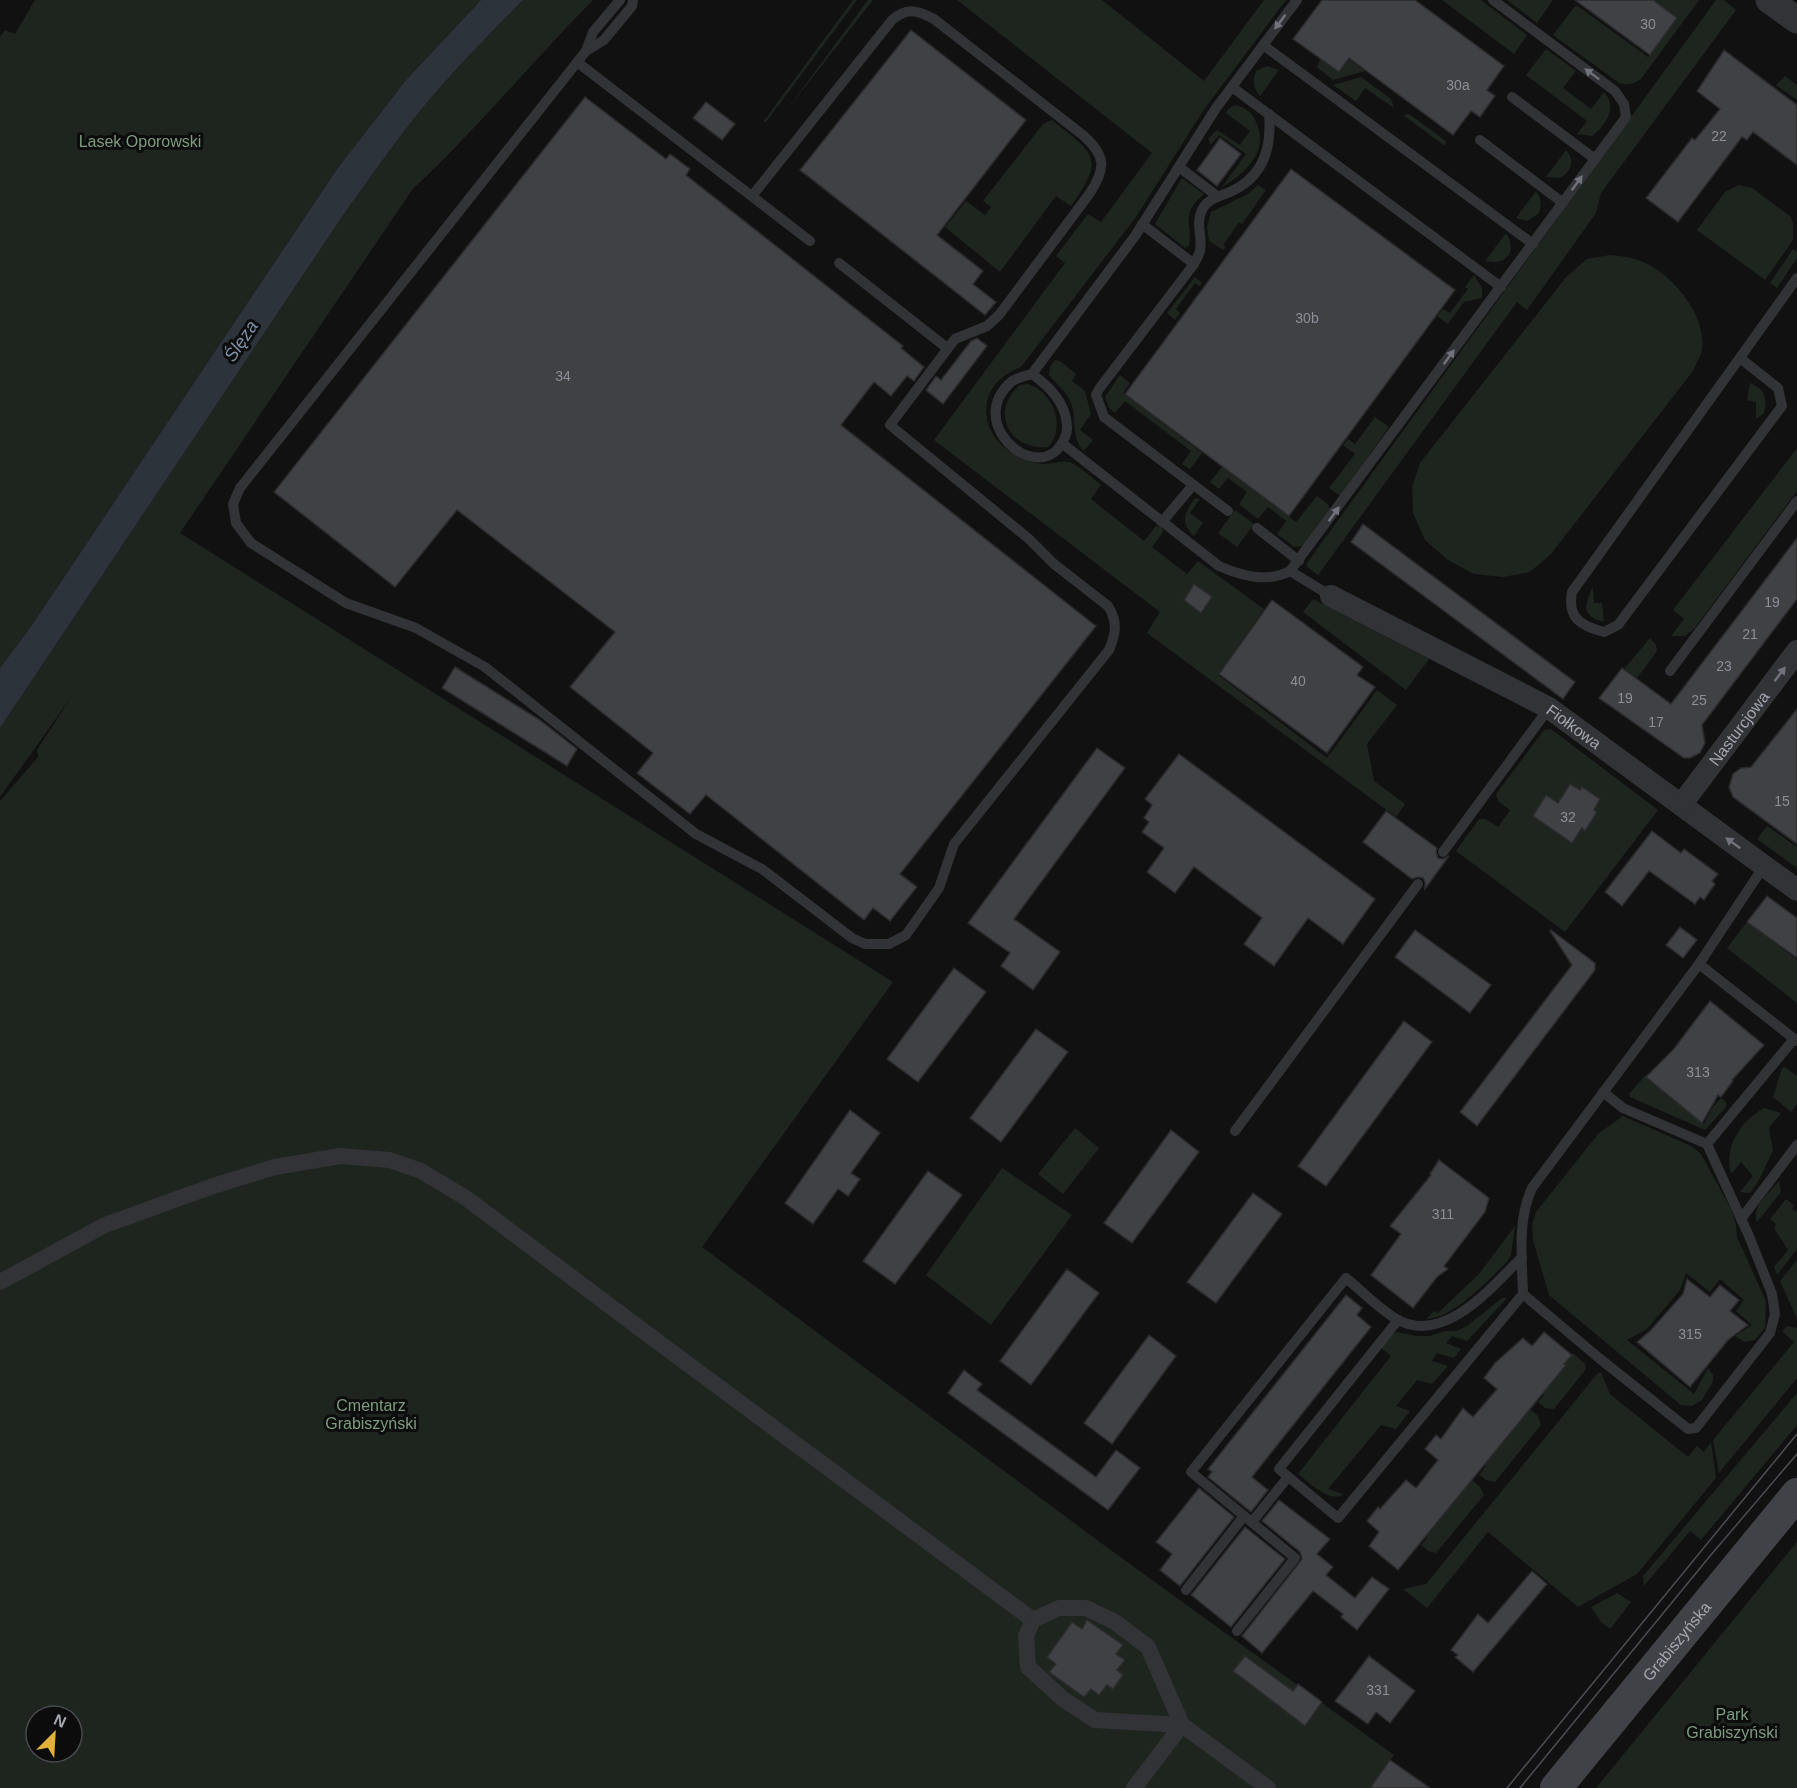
<svg xmlns="http://www.w3.org/2000/svg" width="1797" height="1788" font-family="Arial,sans-serif">
<rect width="100%" height="100%" fill="#111112"/>
<g fill="#1e251f" fill-rule="evenodd">
<polygon points="35,0 481,0 406,80 337,169 32,625 0,668 0,37 5,30 15,34"/>
<path d="M 523,0 L 593,0 C 532,62 476,130 412,190 L 180,533 L 893,982 L 702,1247 L 1112,1551 L 1394,1755 L 1370,1788 L 0,1788 L 0,801 L 38,757 L 37,750 L 72,696 L 0,797 L 0,728 L 346,211 C 370,178 394,143 420,111 C 452,72 488,36 523,0 ZM 36,1716 L 72,1716 L 72,1752 L 36,1752 Z"/>
<polygon points="853,0 857,0 766,122 763,122"/>
<polygon points="868,0 873,0 786,111"/>
<path d="M 957,0 L 1102,0 L 1204,81 L 1264,0 L 1286,0 L 1205,108 L 1136,217 L 1021,367 C 1005,373 990,385 987,402 C 981,436 1012,461 1043,464 C 1052,465 1063,459 1071,463 C 1081,467 1092,478 1101,485 L 1091,499 L 1144,541 L 1156,526 L 1162,527 L 1163,532 L 1152,547 L 1187,574 L 1198,561 L 1264,609 L 1218,675 L 1327,758 L 1377,690 L 1397,705 L 1367,744 L 1374,781 L 1405,804 L 1396,817 L 1147,633 L 1160,612 L 934,440 L 1065,263 L 1056,256 L 1088,214 L 1101,222 L 1152,153 Z"/>
<polygon points="1442,0 1481,0 1527,35 1514,54"/>
<polygon points="1507,0 1553,0 1537,23"/>
<path d="M 1653,0 L 1699,0 L 1641,79 C 1634,84 1627,86 1619,83 L 1553,35 L 1576,5 L 1648,57 L 1677,18 Z"/>
<polygon points="1716,0 1724,0 1736,10 1601,193 1596,213 1527,310 1517,302 1318,575 1306,566 1307,563"/>
<path d="M 1546,49 L 1576,71 L 1563,88 L 1591,109 L 1604,92 C 1618,107 1606,125 1592,136 L 1577,134 L 1587,121 L 1526,75 Z"/>
<polygon points="1320,59 1339,73 1349,59 1365,71 1333,80 1317,67"/>
<path d="M 1267,66 L 1279,70 L 1260,96 C 1253,88 1252,81 1256,71 Z"/>
<polygon points="1785,76 1797,85 1797,100 1776,85"/>
<polygon points="1361,77 1391,99 1394,108 1365,88 1356,101 1333,85"/>
<path d="M 1235,105 C 1246,108 1252,112 1256,122 C 1270,151 1245,174 1222,187 L 1246,154 L 1219,135 L 1211,145 L 1208,139 L 1217,130 L 1240,145 L 1250,131 L 1226,113 L 1228,109 Z"/>
<polygon points="1409,114 1446,141 1445,146 1403,115"/>
<path d="M 1052,120 C 1094,154 1106,157 1071,206 L 1056,196 L 1000,272 L 945,227 L 966,201 L 985,215 L 991,207 L 983,201 L 1043,124 Z"/>
<path d="M 1566,150 C 1575,160 1572,171 1560,178 L 1546,177 Z"/>
<path d="M 1182,178 L 1204,194 C 1178,216 1194,223 1189,246 L 1185,248 L 1155,224 Z"/>
<polygon points="1258,185 1266,190 1242,224 1239,222 1223,245 1226,247 1223,250 1209,241 1207,227 1211,212 1248,194"/>
<polygon points="1738,185 1752,188 1790,216 1793,223 1793,240 1765,280 1697,230 1725,192"/>
<path d="M 1536,191 C 1542,199 1542,206 1538,214 L 1527,221 L 1516,218 Z"/>
<path d="M 1506,233 C 1518,252 1506,266 1485,261 Z"/>
<polygon points="1793,249 1797,252 1797,258 1777,288 1770,283"/>
<path d="M 1610,255 C 1619,256 1629,257 1638,260 C 1669,270 1707,314 1702,349 C 1701,356 1696,364 1693,371 L 1551,554 L 1530,572 L 1503,577 L 1474,574 L 1448,560 L 1425,540 L 1413,513 L 1412,487 L 1420,463 L 1567,276 L 1587,259 Z"/>
<polygon points="1474,275 1482,288 1482,298 1464,302 1448,324 1437,316 1443,309 1450,313 1468,289 1465,287"/>
<polygon points="1195,277 1202,283 1200,286 1195,283 1176,309 1180,313 1175,320 1167,313"/>
<path d="M 1055,360 L 1060,361 L 1076,374 L 1072,381 L 1085,391 L 1091,414 L 1080,430 L 1093,440 L 1084,451 C 1072,441 1076,420 1072,406 C 1068,392 1057,385 1049,375 L 1050,367 Z"/>
<polygon points="1120,375 1130,383 1123,393 1202,453 1190,469 1182,464 1191,451 1125,401 1115,413 1109,408 1105,397"/>
<path d="M 1750,383 C 1765,389 1768,398 1764,413 L 1756,419 L 1756,402 L 1747,400 Z"/>
<path d="M 1028,384 C 1053,392 1067,427 1048,447 C 1009,451 989,410 1020,385 Z"/>
<polygon points="1375,417 1389,427 1340,496 1329,488 1355,454 1343,445 1348,439 1355,444"/>
<polygon points="1797,448 1797,491 1694,629 1685,636 1671,636 1684,619 1673,610"/>
<polygon points="1222,467 1296,522 1317,496 1328,504 1330,509 1303,546 1294,547 1277,534 1286,521 1268,507 1258,519 1239,504 1247,492 1228,478 1219,489 1210,482"/>
<path d="M 1195,498 L 1200,499 L 1190,513 L 1203,523 L 1194,536 C 1179,522 1185,512 1195,498 Z"/>
<polygon points="1235,510 1254,524 1237,547 1218,533"/>
<path d="M 1593,587 L 1594,603 L 1602,603 L 1604,622 C 1581,616 1584,605 1593,587 Z"/>
<polygon points="1313,599 1429,659 1406,690 1303,612"/>
<polygon points="1650,638 1656,645 1657,651 1637,678 1624,669"/>
<polygon points="1551,729 1658,810 1565,932 1456,851 1479,819 1486,819 1498,827 1510,810 1498,801 1496,794 1544,730"/>
<polygon points="1767,826 1797,847 1797,868 1757,839"/>
<polygon points="1747,922 1797,960 1797,1003 1727,948"/>
<polygon points="1785,1067 1797,1076 1797,1104 1791,1112 1773,1097 1782,1068"/>
<polygon points="1645,1076 1704,1124 1712,1108 1721,1098 1726,1102 1726,1107 1705,1130 1630,1097 1629,1094"/>
<path d="M 1764,1108 L 1781,1113 L 1769,1128 L 1773,1151 C 1765,1165 1761,1180 1750,1193 L 1740,1192 L 1753,1176 L 1741,1162 L 1731,1174 C 1724,1146 1740,1122 1764,1108 Z"/>
<polygon points="1623,1116 1691,1146 1701,1154 1732,1211 1736,1225 1737,1237 1766,1301 1765,1328 1755,1340 1745,1342 1735,1336 1752,1325 1736,1311 1744,1300 1720,1279 1710,1292 1686,1273 1680,1290 1647,1329 1627,1340 1694,1394 1708,1368 1713,1375 1713,1381 1702,1400 1692,1406 1681,1405 1549,1295 1533,1240 1532,1225 1536,1212 1599,1133"/>
<polygon points="1075,1128 1099,1148 1063,1194 1038,1174"/>
<polygon points="1002,1168 1072,1215 991,1325 926,1275"/>
<path d="M 1779,1181 L 1781,1192 L 1757,1222 C 1751,1207 1770,1192 1779,1181 Z"/>
<polygon points="1786,1199 1794,1205 1792,1209 1797,1212 1797,1249 1777,1275 1774,1267 1788,1250 1774,1228 1776,1224 1770,1219"/>
<path d="M 1515,1226 L 1511,1255 L 1506,1263 C 1486,1282 1454,1318 1426,1319 L 1434,1311 L 1438,1313 L 1479,1274 Z"/>
<polygon points="1797,1260 1797,1319 1780,1281"/>
<path d="M 1502,1298 L 1507,1298 L 1467,1341 L 1452,1336 L 1446,1343 L 1461,1349 L 1454,1358 L 1437,1353 L 1432,1361 L 1448,1366 L 1432,1384 L 1417,1380 L 1396,1406 L 1410,1411 L 1396,1429 L 1381,1425 L 1328,1489 L 1343,1494 L 1341,1496 C 1326,1500 1310,1483 1298,1474 L 1391,1356 L 1380,1347 L 1388,1337 L 1396,1332 L 1417,1336 L 1430,1336 L 1445,1331 L 1457,1331 L 1467,1326 Z"/>
<polygon points="1787,1326 1797,1328 1797,1378 1719,1473 1713,1440 1794,1342 1782,1331"/>
<polygon points="1573,1353 1585,1364 1586,1369 1554,1409 1545,1408 1538,1402 1544,1395 1543,1393"/>
<polygon points="1601,1372 1610,1394 1688,1457 1697,1446 1704,1452 1711,1442 1716,1478 1637,1574 1578,1607 1488,1532 1427,1608 1403,1589 1426,1584 1597,1374"/>
<polygon points="1797,1393 1797,1425 1701,1540 1690,1531 1644,1586 1643,1576"/>
<polygon points="1530,1409 1538,1416 1541,1425 1495,1482 1486,1480 1479,1475 1486,1466 1484,1464"/>
<polygon points="1472,1480 1480,1487 1484,1495 1436,1553 1428,1551 1421,1545 1427,1538 1426,1536"/>
<polygon points="1797,1542 1797,1788 1596,1788"/>
<polygon points="1617,1593 1631,1602 1610,1629 1601,1622 1591,1607"/>
</g>
<path fill="#2c333a" d="M 481,0 L 523,0 C 488,36 452,72 420,111 C 394,143 370,178 346,211 L 0,728 L 0,668 L 32,625 L 337,169 L 406,80 Z"/>
<g fill="#404145" stroke="#2b2b2e" stroke-width="1.5">
<polygon points="1322,0 1415,0 1504,66 1487,90 1495,96 1480,117 1471,111 1453,135 1349,58 1339,72 1293,39"/>
<polygon points="1575,0 1653,0 1677,18 1650,55"/>
<polygon points="911,30 1026,120 937,235 983,271 973,284 996,302 985,315 800,170"/>
<polygon points="1724,50 1797,105 1797,165 1753,132 1747,140 1742,137 1678,222 1646,198 1692,138 1695,140 1720,109 1697,91"/>
<polygon points="585,97 666,159 670,154 690,169 686,175 903,346 901,348 924,367 914,381 907,376 891,396 874,382 841,425 1096,626 900,874 917,887 890,921 873,908 864,920 706,795 690,814 637,773 653,753 570,687 615,632 457,510 395,587 274,492"/>
<polygon points="706,102 735,124 722,140 693,118"/>
<polygon points="1220,138 1241,154 1217,186 1197,170"/>
<polygon points="1291,169 1455,290 1289,516 1125,394"/>
<polygon points="977,338 987,346 943,404 926,390 936,376 941,380 971,341"/>
<polygon points="1363,524 1575,682 1563,699 1351,542"/>
<polygon points="1797,538 1797,599 1702,725 1705,743 1700,753 1690,758 1684,758 1599,698 1622,668 1671,704"/>
<polygon points="1194,584 1212,597 1201,613 1184,600"/>
<polygon points="1272,600 1363,667 1357,675 1375,687 1327,753 1219,674"/>
<polygon points="455,667 540,720 577,749 567,766 442,688"/>
<polygon points="1797,709 1797,844 1733,797 1729,787 1733,774 1741,768 1751,767"/>
<polygon points="1097,748 1125,768 1014,919 1060,952 1033,990 1001,966 1010,953 968,923"/>
<polygon points="1179,754 1375,899 1343,944 1308,918 1274,966 1244,944 1262,918 1194,867 1175,893 1147,872 1164,848 1142,832 1149,822 1144,818 1152,805 1145,799"/>
<polygon points="1570,784 1580,790 1582,787 1600,799 1594,810 1597,812 1585,831 1582,828 1572,843 1533,816 1546,795 1558,803"/>
<polygon points="1386,811 1437,848 1436,852 1438,858 1443,859 1449,856 1425,889 1425,882 1423,878 1418,877 1412,879 1363,842"/>
<polygon points="1652,831 1681,853 1684,849 1718,874 1712,881 1715,884 1704,900 1700,897 1695,904 1649,871 1622,906 1605,892"/>
<polygon points="1767,896 1797,918 1797,958 1747,922"/>
<polygon points="1680,927 1697,940 1683,958 1666,945"/>
<polygon points="1415,930 1491,985 1470,1013 1395,957"/>
<polygon points="1551,930 1595,963 1595,970 1477,1126 1460,1112 1572,965 1550,931"/>
<polygon points="954,968 986,992 918,1082 887,1059"/>
<polygon points="1710,1001 1764,1045 1732,1080 1733,1081 1721,1097 1718,1095 1702,1123 1646,1077 1673,1050"/>
<polygon points="1404,1021 1432,1042 1326,1186 1298,1166"/>
<polygon points="1036,1029 1068,1052 1001,1142 970,1118"/>
<polygon points="850,1110 880,1133 851,1173 860,1179 848,1196 838,1189 813,1224 785,1203"/>
<polygon points="1171,1130 1199,1152 1132,1243 1104,1223"/>
<polygon points="1439,1160 1489,1198 1485,1212 1444,1266 1448,1269 1437,1277 1413,1308 1371,1275 1401,1234 1390,1226 1431,1175 1430,1174"/>
<polygon points="928,1171 962,1195 895,1284 863,1261"/>
<polygon points="1253,1193 1282,1214 1216,1303 1187,1282"/>
<polygon points="1067,1269 1099,1293 1031,1385 1000,1361"/>
<polygon points="1687,1279 1710,1297 1720,1285 1739,1300 1730,1311 1748,1325 1728,1340 1690,1387 1637,1342 1650,1331 1683,1294"/>
<polygon points="1346,1295 1362,1308 1357,1315 1371,1327 1252,1477 1268,1490 1251,1512 1208,1477 1212,1472 1208,1469"/>
<polygon points="1544,1332 1572,1355 1564,1364 1566,1365 1398,1570 1369,1546 1379,1532 1367,1521 1378,1507 1380,1509 1406,1480 1416,1488 1438,1460 1425,1449 1436,1435 1441,1439 1463,1408 1473,1417 1497,1389 1484,1378 1495,1363 1523,1338 1532,1346"/>
<polygon points="1149,1335 1176,1356 1112,1444 1084,1423"/>
<polygon points="964,1370 982,1384 977,1390 1096,1477 1116,1450 1140,1468 1108,1510 948,1393"/>
<polygon points="1199,1488 1234,1517 1180,1586 1160,1570 1172,1554 1156,1542"/>
<polygon points="1279,1500 1330,1539 1317,1554 1333,1567 1326,1575 1355,1598 1372,1577 1389,1589 1357,1630 1341,1617 1343,1614 1313,1591 1262,1653 1242,1636 1302,1559 1300,1552 1262,1521"/>
<polygon points="1245,1527 1285,1559 1231,1627 1191,1595"/>
<polygon points="1532,1571 1547,1584 1473,1672 1455,1657 1458,1655 1451,1650 1478,1614 1488,1623"/>
<polygon points="1087,1620 1123,1645 1116,1654 1125,1660 1117,1670 1123,1675 1113,1689 1107,1685 1099,1695 1091,1689 1084,1697 1049,1672 1056,1664 1047,1657 1072,1622 1082,1629"/>
<polygon points="1245,1656 1293,1691 1298,1684 1322,1702 1305,1726 1233,1671"/>
<polygon points="1369,1656 1415,1691 1390,1723 1376,1712 1368,1724 1335,1701"/>
<polygon points="1390,1760 1430,1788 1370,1788"/>
</g>
<g fill="none" stroke-linecap="round" stroke-linejoin="round">
<g stroke="#323337" stroke-width="10">
<path d="M 620,0 L 593,32 L 586,51 L 240,488 L 233,504 L 236,523 L 251,543 L 346,603 L 416,628 L 485,667 L 696,834 L 762,869 L 852,938 L 865,944 L 889,944 L 906,935 L 939,888 L 954,844 L 1109,650 C 1116,633 1118,622 1108,606 L 1054,564 L 1029,539 L 890,425 L 955,339 L 987,326 L 999,315 L 1090,193 C 1106,168 1106,156 1084,136 L 934,19 C 917,10 907,7 892,20 L 752,196"/>
<polyline points="1263,45 1533,244"/>
<polyline points="586,51 604,40 632,6 633,0"/>
<polyline points="577,62 810,241"/>
<polyline points="1232,87 1501,287"/>
<polyline points="1512,97 1595,159"/>
<polyline points="1480,140 1563,203"/>
<polyline points="1179,167 1217,196"/>
<polyline points="1142,224 1194,264"/>
<polyline points="839,263 947,348"/>
<path d="M 1740,358 L 1778,388 L 1782,406 L 1618,625 L 1604,632 C 1581,626 1567,618 1572,592 L 1797,278"/>
<path d="M 1032,374 C 1050,387 1065,402 1067,425 C 1068,434 1063,443 1057,450 C 1028,478 967,421 1011,382 C 1016,378 1025,376 1032,374 L 1135,236 L 1216,108 L 1297,0"/>
<path d="M 1063,444 L 1219,566 C 1242,576 1267,583 1290,571 L 1626,117 L 1624,104 L 1615,91 L 1493,0"/>
<path d="M 1228,511 L 1104,417 L 1096,395 L 1099,389 L 1194,264 C 1196,260 1199,255 1200,251 C 1203,237 1195,224 1202,210 C 1207,198 1222,196 1232,191 C 1264,176 1272,147 1269,114"/>
<polyline points="1162,522 1193,485"/>
<polyline points="1257,528 1299,561"/>
<polyline points="1290,571 1331,596"/>
<polyline points="1670,671 1797,501"/>
<polyline points="1443,852 1549,708"/>
<polyline points="1699,964 1797,1041"/>
<path d="M 1603,1092 L 1623,1108 L 1707,1144 L 1749,1236 L 1772,1294 L 1775,1314 L 1770,1333 L 1696,1428 L 1688,1429 L 1599,1358 L 1523,1294 C 1522,1258 1517,1221 1532,1188 L 1699,964 L 1764,866"/>
<polyline points="1235,1131 1418,884"/>
<polyline points="1707,1144 1794,1039"/>
<polyline points="1741,1219 1797,1145"/>
<polyline points="1398,1320 1279,1469 1338,1518 1523,1294"/>
<polyline points="1252,1522 1288,1477"/>
<polyline points="1186,1590 1244,1516"/>
<path d="M 1237,1631 L 1295,1558 L 1191,1472 L 1346,1278 C 1361,1290 1383,1313 1400,1321 C 1446,1343 1492,1287 1522,1257"/>
</g>
<g stroke="#323337" stroke-width="16">
<polyline points="0,1282 105,1225 213,1186 275,1167 340,1156 390,1160 421,1171 466,1198 646,1333 1033,1620"/>
<polyline points="1182,1725 1095,1720 1063,1699 1028,1667 1026,1636 1033,1620 1059,1608 1086,1608 1115,1622 1148,1647 1182,1725 1268,1788"/>
<polyline points="1134,1788 1182,1725"/>
</g>
<g stroke="#323337" stroke-width="22">
<path id="s1" d="M 1331,596 L 1549,708 L 1797,890"/>
<path id="s2" d="M 1681,805 L 1797,651"/>
</g>
<polyline stroke="#323337" stroke-width="27" points="1769,0 1797,20"/>
<path stroke="#414247" stroke-width="32" id="s3" d="M 1556,1788 L 1797,1494"/>
<g stroke="#4c4d52" stroke-width="1.5">
<polyline points="1507,1788 1797,1434"/>
<polyline points="1520,1788 1710,1556 1797,1454"/>
</g>
</g>
<defs><path id="oneway-solid" d="M-6-.8H1V-3.2L6.5 0L1 3.2V.8H-6Z" transform="scale(1.5)"/></defs>
<g fill="#70737b">
<use href="#oneway-solid" transform="translate(1280 22) rotate(127)"/>
<use href="#oneway-solid" transform="translate(1592 74) rotate(-143)"/>
<use href="#oneway-solid" transform="translate(1577 183) rotate(-54)"/>
<use href="#oneway-solid" transform="translate(1449 357) rotate(-54)"/>
<use href="#oneway-solid" transform="translate(1334 514) rotate(-54)"/>
<use href="#oneway-solid" transform="translate(1780 674) rotate(-53)"/>
<use href="#oneway-solid" transform="translate(1733 843) rotate(-144)"/>
</g>
<g text-anchor="middle" stroke-width="6" stroke-linejoin="round" paint-order="stroke">
<g font-size="14" fill="#8a8e97">
<text x="1648" y="29">30</text>
<text x="1458" y="90">30a</text>
<text x="1719" y="141">22</text>
<text x="1307" y="323">30b</text>
<text x="563" y="381">34</text>
<text x="1772" y="607">19</text>
<text x="1750" y="639">21</text>
<text x="1724" y="671">23</text>
<text x="1298" y="686">40</text>
<text x="1625" y="703">19</text>
<text x="1699" y="705">25</text>
<text x="1656" y="727">17</text>
<text x="1782" y="806">15</text>
<text x="1568" y="822">32</text>
<text x="1698" y="1077">313</text>
<text x="1443" y="1219">311</text>
<text x="1690" y="1339">315</text>
<text x="1378" y="1695">331</text>
</g>
<g font-size="16" fill="#7c9b7f" stroke="#0c0c0d">
<text x="140" y="147">Lasek Oporowski</text>
<text x="371" y="1411">Cmentarz<tspan x="371" dy="18">Grabiszyński</tspan></text>
<text x="1732" y="1720">Park<tspan x="1732" dy="18">Grabiszyński</tspan></text>
</g>
<g font-size="16" fill="#a3a7b2" stroke="#0c0c0d">
<text dy="6" stroke="none"><textPath href="#s1" startOffset="276">Fiołkowa</textPath></text>
<text dy="6" stroke="none"><textPath href="#s2" startOffset="96">Nasturcjowa</textPath></text>
<text dy="6" stroke="none"><textPath href="#s3" startOffset="190">Grabiszyńska</textPath></text>
</g>
<g font-size="18" font-style="italic" fill="#7d93ab" stroke="#0c0c0d">
<text transform="translate(241 341) rotate(-56)" y="6">Ślęza</text>
</g>
</g>
<g transform="translate(54 1734) rotate(24)"><circle r="28" fill="#0c0c0d" stroke="#484a4f" stroke-width="1.5"/>
<path d="M0-4.5L10 22L0 15L-10 22Z" fill="#e1af3a"/>
<text y="-9" font-size="16" font-weight="bold" text-anchor="middle" fill="#a3a7b2">N</text>
</g>
</svg>
